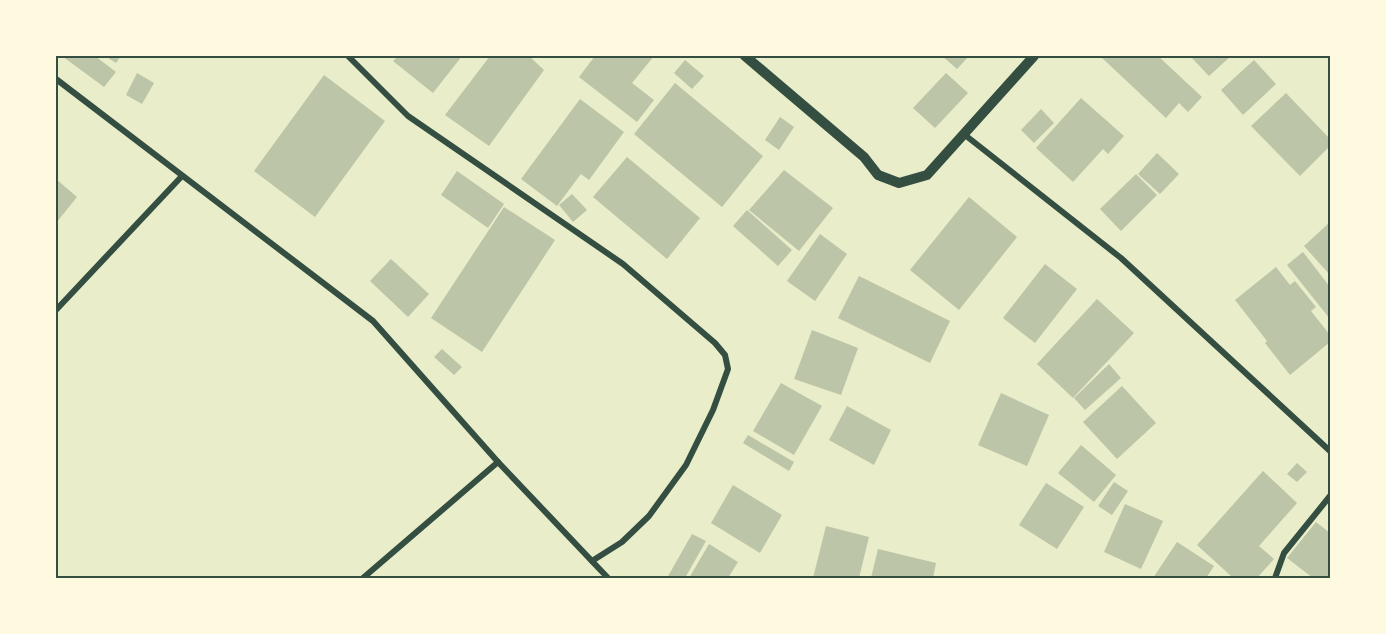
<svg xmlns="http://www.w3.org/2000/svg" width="1386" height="634" font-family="'Asap Condensed',sans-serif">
<rect width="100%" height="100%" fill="#e9edc9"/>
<g fill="#bcc5a7">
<polygon points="62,56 95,56 116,72 104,87"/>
<polygon points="105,56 121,56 116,63"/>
<polygon points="398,56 462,56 433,93 393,61"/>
<polygon points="490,56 529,56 544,70 489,146 445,115"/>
<polygon points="595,56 654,56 632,83 654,100 637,122 579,77"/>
<polygon points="942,56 969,56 957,69"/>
<polygon points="1100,56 1158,56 1202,97 1188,112 1179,103 1166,118"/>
<polygon points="1190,56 1231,56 1209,76"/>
<polygon points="685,60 704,76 692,89 674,73"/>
<polygon points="1254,60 1276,84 1243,115 1221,90"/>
<polygon points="137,73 154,83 142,104 126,95"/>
<polygon points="946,73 968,93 935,128 913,108"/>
<polygon points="324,75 385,121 315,217 254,171"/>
<polygon points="675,83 763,156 722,207 634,134"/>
<polygon points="1286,93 1330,139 1330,146 1300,176 1251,126"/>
<polygon points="1081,98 1124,136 1108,154 1103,149 1073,182 1036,148"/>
<polygon points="580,99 624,132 589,180 581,174 557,206 521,179"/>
<polygon points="1041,109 1054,123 1034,143 1021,130"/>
<polygon points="780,117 794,127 779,150 765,140"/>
<polygon points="1157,153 1179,174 1160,194 1138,174"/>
<polygon points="627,157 700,218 667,259 593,197"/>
<polygon points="784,170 833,208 799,251 749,210"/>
<polygon points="457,171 504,204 488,228 441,195"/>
<polygon points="1136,174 1157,195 1121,231 1100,209"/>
<polygon points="56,179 77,197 56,223"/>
<polygon points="572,194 587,210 573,222 559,205"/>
<polygon points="969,197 1017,237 959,310 910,270"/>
<polygon points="504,207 555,240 482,352 431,318"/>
<polygon points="747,210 792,250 778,266 733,226"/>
<polygon points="1330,222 1330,275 1304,246"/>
<polygon points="820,234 847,254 815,301 787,281"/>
<polygon points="1303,252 1330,287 1330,319 1287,265"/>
<polygon points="391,259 429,294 408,317 370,281"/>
<polygon points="1045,264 1077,289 1035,343 1003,318"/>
<polygon points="1276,267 1290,285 1295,281 1316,307 1311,311 1330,335 1330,342 1290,375 1265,343 1267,341 1235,300"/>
<polygon points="859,276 950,321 930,363 838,318"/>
<polygon points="1097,299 1134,333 1073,398 1037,364"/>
<polygon points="812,330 858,348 841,395 794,379"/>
<polygon points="442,349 462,367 454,375 434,357"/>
<polygon points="1109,364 1121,378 1085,410 1074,398"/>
<polygon points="781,383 822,406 794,455 753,431"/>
<polygon points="1122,386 1156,423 1117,459 1083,422"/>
<polygon points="1001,393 1049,415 1027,466 978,445"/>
<polygon points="847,406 891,430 874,465 829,440"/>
<polygon points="748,435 794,462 789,471 743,443"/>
<polygon points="1081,445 1116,475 1094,502 1058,473"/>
<polygon points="1297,463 1307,472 1297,482 1287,474"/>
<polygon points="1263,471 1297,503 1259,546 1274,559 1257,578 1229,578 1231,576 1197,545"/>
<polygon points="1114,482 1128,491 1112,515 1098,506"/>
<polygon points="1046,483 1084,507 1057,549 1019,525"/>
<polygon points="733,485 782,515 760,553 711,523"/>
<polygon points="1125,504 1163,521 1141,569 1104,552"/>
<polygon points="1316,522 1330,533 1330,578 1313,578 1287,558"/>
<polygon points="826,526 869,537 859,578 813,578"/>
<polygon points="692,534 706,541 685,578 667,578"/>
<polygon points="1177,542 1214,566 1206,578 1153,578"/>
<polygon points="709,544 738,562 728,578 689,578"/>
<polygon points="878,549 936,563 933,578 871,578"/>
</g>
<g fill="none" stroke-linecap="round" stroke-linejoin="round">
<g stroke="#344e41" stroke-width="6">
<polyline points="348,56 408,116 623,264 715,343 725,355 728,369 713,410 686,465 649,516 622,542 592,561"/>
<polyline points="56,79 373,321 498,462 608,578"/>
<polyline points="965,135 1121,258 1330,451"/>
<polyline points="56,310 182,176"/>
<polyline points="363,578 498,462"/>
<polyline points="1275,578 1284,553 1330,496"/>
</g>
<polyline stroke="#344e41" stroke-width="10" points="745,56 864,157 878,175 899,183 927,175 1034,56"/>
</g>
<rect width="1386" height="634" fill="none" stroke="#fefae0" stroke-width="114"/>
<rect x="57" y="57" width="1272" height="520" fill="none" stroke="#344e41" stroke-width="2"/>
</svg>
